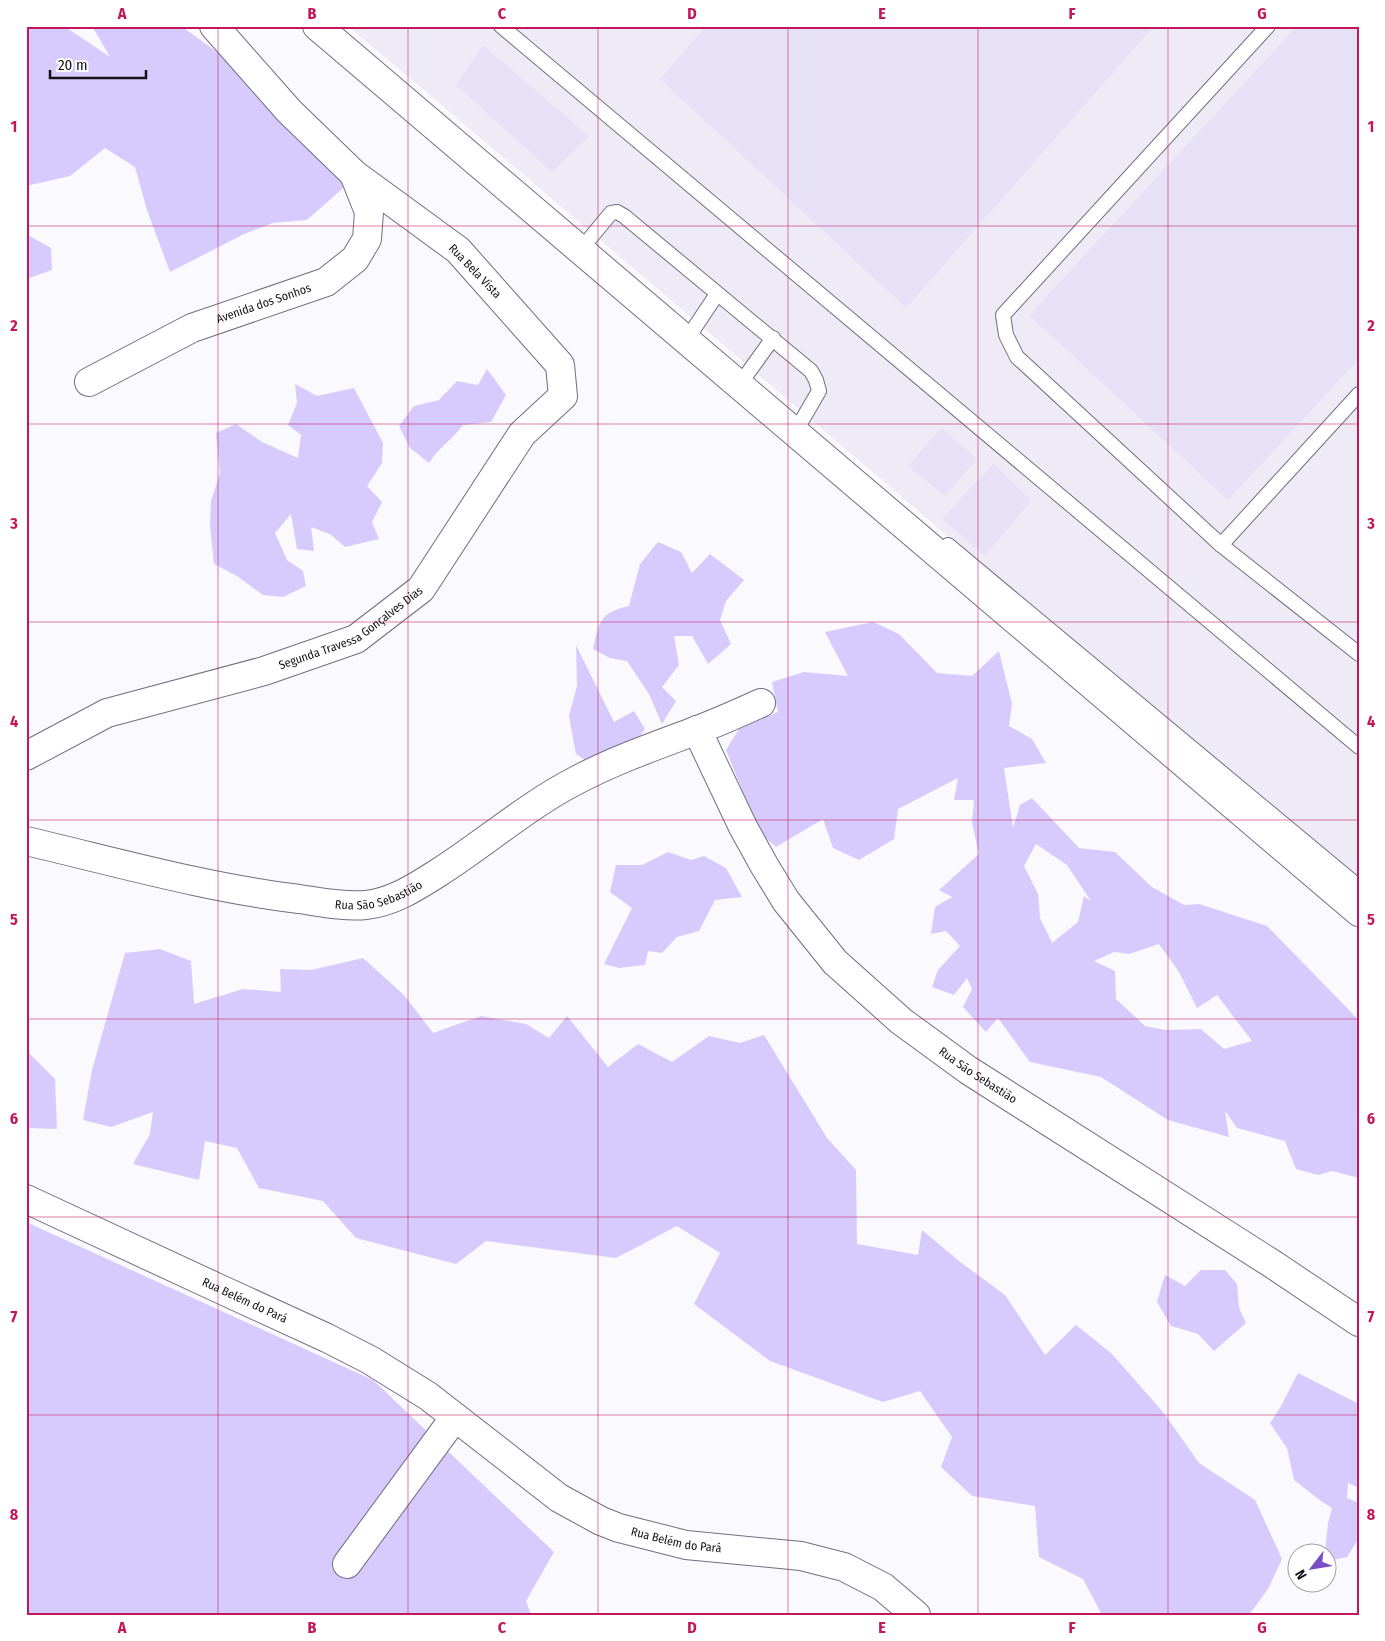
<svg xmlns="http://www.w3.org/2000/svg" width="1385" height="1641" font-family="'Fira Sans Condensed',sans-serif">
<rect width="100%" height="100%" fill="#faf9fe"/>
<polygon fill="#eeebf6" points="348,26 1359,26 1359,886 424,90"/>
<g fill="#d7cbfd" fill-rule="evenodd">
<polygon points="26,26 64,26 110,57 92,26 181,26 254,79 351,181 307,220 273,223 244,234 170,272 147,210 135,167 105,148 70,176 26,186"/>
<polygon points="26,234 51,248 52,270 26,279"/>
<path d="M 487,369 L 506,395 L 491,422 L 463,425 C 453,439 438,448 429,463 L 410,448 L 399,426 L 414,406 L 439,400 L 457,381 L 478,385 Z"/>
<polygon points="295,384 317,396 354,388 383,443 382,463 367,486 382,502 372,522 379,539 345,547 330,534 311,527 314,551 297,549 291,514 275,533 287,560 303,571 306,586 283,597 263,595 237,576 214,564 210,525 211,501 220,473 216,433 236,424 262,442 298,458 301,435 288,425 297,403"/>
<path d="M 658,542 L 681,552 L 692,573 L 710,554 L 744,580 L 726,601 L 720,620 L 731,644 L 708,664 L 692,636 L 674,636 L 679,665 L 662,687 L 676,701 L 662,724 L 649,694 L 627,661 L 610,658 L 593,649 C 599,622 600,612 629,606 L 640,564 Z"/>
<path d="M 873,622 L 899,634 L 937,673 L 972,676 L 999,651 L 1012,704 L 1009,726 L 1032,739 L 1046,763 L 1004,768 L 1013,828 L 1020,805 L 1032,798 L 1079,848 L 1115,852 L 1152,887 L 1184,905 L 1199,904 L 1267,926 L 1348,1009 L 1359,1021 L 1359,1178 L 1332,1171 L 1318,1175 L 1296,1169 L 1285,1141 L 1237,1128 L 1225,1111 L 1229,1137 L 1168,1120 L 1101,1077 L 1030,1062 L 998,1018 L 986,1032 L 963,1007 L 972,989 L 967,978 L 954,995 L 932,987 L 938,970 L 960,946 L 946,931 L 931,934 L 935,907 L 952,897 L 939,890 L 979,854 L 972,823 L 974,800 L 954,800 L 958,778 L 898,809 L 894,839 L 859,860 L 833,848 L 823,819 L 776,847 L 759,832 L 726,750 L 739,729 L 778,712 L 772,682 L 804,672 L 848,676 L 825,632 ZM 1036,844 L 1067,865 L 1091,901 L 1084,896 L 1078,922 L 1052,943 L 1040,918 L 1038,894 L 1024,866 ZM 1159,944 L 1179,972 L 1197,1008 L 1217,995 L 1252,1041 L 1224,1049 L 1201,1029 L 1165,1030 L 1145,1026 L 1116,999 L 1115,971 L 1094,961 L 1114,952 L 1129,954 Z"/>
<polygon points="576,645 614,722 634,711 645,729 631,750 593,765 576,754 569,716 577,686"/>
<polygon points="668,852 691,860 704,856 726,868 742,897 715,900 699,931 677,937 662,953 648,951 645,965 619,968 604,964 632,908 610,892 616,865 642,865"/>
<polygon points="160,949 191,961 194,1004 243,989 281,992 280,969 311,970 363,958 404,995 433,1033 481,1016 526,1024 549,1038 567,1016 608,1067 638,1044 672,1062 709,1036 740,1043 764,1035 827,1138 856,1170 857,1244 918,1255 922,1230 959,1261 1005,1295 1045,1355 1076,1325 1111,1353 1163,1412 1199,1463 1255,1500 1282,1559 1268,1589 1249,1615 1102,1615 1083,1579 1039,1557 1035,1506 972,1496 941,1467 952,1437 920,1391 883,1402 770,1361 694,1304 720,1253 677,1226 616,1258 486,1241 456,1264 356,1238 323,1201 259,1188 237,1148 205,1141 199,1180 133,1164 150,1134 153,1112 111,1127 83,1120 92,1070 125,953"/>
<polygon points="26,1050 55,1079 57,1129 26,1128"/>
<polygon points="26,1222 373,1380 554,1552 526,1601 531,1615 26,1615"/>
<polygon points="1201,1270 1225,1270 1237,1284 1239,1308 1246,1323 1214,1351 1198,1334 1171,1326 1157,1302 1165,1275 1185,1286"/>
<polygon points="1298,1373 1359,1404 1359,1488 1348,1483 1347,1498 1359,1503 1359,1538 1347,1557 1328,1561 1328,1554 1325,1553 1328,1523 1332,1508 1321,1501 1294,1480 1287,1448 1270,1423 1280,1408"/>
</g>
<g fill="#e6e1f7">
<polygon points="706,26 1154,26 906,308 660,79"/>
<polygon points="1297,26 1359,26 1359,359 1228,500 1029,315"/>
<polygon points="483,45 589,136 552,172 456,85"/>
<polygon points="941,428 977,459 945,496 908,466"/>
<polygon points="994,463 1031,501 985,556 942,519"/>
</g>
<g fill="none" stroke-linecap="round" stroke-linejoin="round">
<defs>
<g id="service">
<polyline points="501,26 1359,747"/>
<polyline points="1268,26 1003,315 1006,335 1017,357 1221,545 1359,654"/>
<polyline points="594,253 589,248 587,242 611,213 617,212 624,216 811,371 816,380 819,391 801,422"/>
<polyline points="691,333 717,294"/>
<polyline points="745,377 773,338"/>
<polyline points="948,545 1359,887"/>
<polyline points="1221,545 1359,394"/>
</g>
<g id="minor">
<polyline points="317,26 1359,912"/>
<path id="s1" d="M 89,382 L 192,328 L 326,282 L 355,259 L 367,239 L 369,212 L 354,174"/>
<path id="s2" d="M 697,730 L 743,827 L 764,865 L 786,901 L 835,962 L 901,1021 L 968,1070 L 1274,1265 L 1359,1322"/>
<path id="s3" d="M 26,756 L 107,713 L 264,671 L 356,639 L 421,589 L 522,434 L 563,396 L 560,365 L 458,250 L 354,174 L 289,111 L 214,26"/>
<path id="s4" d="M 26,841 C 116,862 207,888 299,899 C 320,902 344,907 366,905 C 393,902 416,887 438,873 C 485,843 528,805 577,780 C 615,760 655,746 695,731 C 717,723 739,713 761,703"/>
<path id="s5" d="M 26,1199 L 220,1289 L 327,1338 L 370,1360 L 428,1396 L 559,1498 L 601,1521 L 619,1528 L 686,1545 L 801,1556 L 844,1567 L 883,1587 L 916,1615"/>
<polyline points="347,1564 455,1417"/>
</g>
</defs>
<use href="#service" stroke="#726d81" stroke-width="16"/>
<use href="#minor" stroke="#726d81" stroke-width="30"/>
<use href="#service" stroke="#fff" stroke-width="14"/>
<use href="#minor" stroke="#fff" stroke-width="28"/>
</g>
<path fill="none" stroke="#c2185b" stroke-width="1" stroke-opacity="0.55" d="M 218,26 L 218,1615M 408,26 L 408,1615M 598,26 L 598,1615M 788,26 L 788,1615M 978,26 L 978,1615M 1168,26 L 1168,1615M 26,226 L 1359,226M 26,424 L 1359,424M 26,622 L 1359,622M 26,820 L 1359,820M 26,1019 L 1359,1019M 26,1217 L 1359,1217M 26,1415 L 1359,1415"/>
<g text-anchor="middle" stroke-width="4" stroke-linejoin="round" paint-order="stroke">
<g font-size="12" fill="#141219" stroke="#fff">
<text transform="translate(475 271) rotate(46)" y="4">Rua Bela Vista</text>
<text dy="4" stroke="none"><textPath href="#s1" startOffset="192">Avenida dos Sonhos</textPath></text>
<text dy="4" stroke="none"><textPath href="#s3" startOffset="352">Segunda Travessa Gonçalves Dias</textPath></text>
<text dy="4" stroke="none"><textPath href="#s4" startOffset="361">Rua São Sebastião</textPath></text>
<text dy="4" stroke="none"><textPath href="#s2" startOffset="454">Rua São Sebastião</textPath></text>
<text dy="4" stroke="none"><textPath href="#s5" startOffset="241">Rua Belém do Pará</textPath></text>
<text dy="4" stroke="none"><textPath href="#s5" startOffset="740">Rua Belém do Pará</textPath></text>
</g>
</g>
<rect width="1385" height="1641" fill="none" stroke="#ffffff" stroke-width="55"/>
<g transform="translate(1312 1568) rotate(239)"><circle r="24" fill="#ffffff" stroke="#a1a0a3"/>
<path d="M0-4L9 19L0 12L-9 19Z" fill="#784dc6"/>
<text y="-8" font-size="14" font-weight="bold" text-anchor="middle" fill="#141219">N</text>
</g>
<path d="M50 70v8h96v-8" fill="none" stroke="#141219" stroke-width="2.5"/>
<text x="58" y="70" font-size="15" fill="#141219" stroke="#ffffff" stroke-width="4" paint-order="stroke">20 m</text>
<rect x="28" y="28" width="1330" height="1586" fill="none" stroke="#c2185b" stroke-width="2"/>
<g font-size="16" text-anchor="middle" font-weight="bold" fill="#c2185b">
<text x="122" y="19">A</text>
<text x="312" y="19">B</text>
<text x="502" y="19">C</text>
<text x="692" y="19">D</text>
<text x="882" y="19">E</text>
<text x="1072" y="19">F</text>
<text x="1262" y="19">G</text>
<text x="14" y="132">1</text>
<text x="1371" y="132">1</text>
<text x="14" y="331">2</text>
<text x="1371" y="331">2</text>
<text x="14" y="529">3</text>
<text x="1371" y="529">3</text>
<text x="14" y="727">4</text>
<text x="1371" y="727">4</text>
<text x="14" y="925">5</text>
<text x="1371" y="925">5</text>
<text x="14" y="1124">6</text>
<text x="1371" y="1124">6</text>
<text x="14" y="1322">7</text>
<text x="1371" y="1322">7</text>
<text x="14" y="1520">8</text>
<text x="1371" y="1520">8</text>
<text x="122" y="1633">A</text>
<text x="312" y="1633">B</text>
<text x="502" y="1633">C</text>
<text x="692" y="1633">D</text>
<text x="882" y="1633">E</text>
<text x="1072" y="1633">F</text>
<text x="1262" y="1633">G</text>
</g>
</svg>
